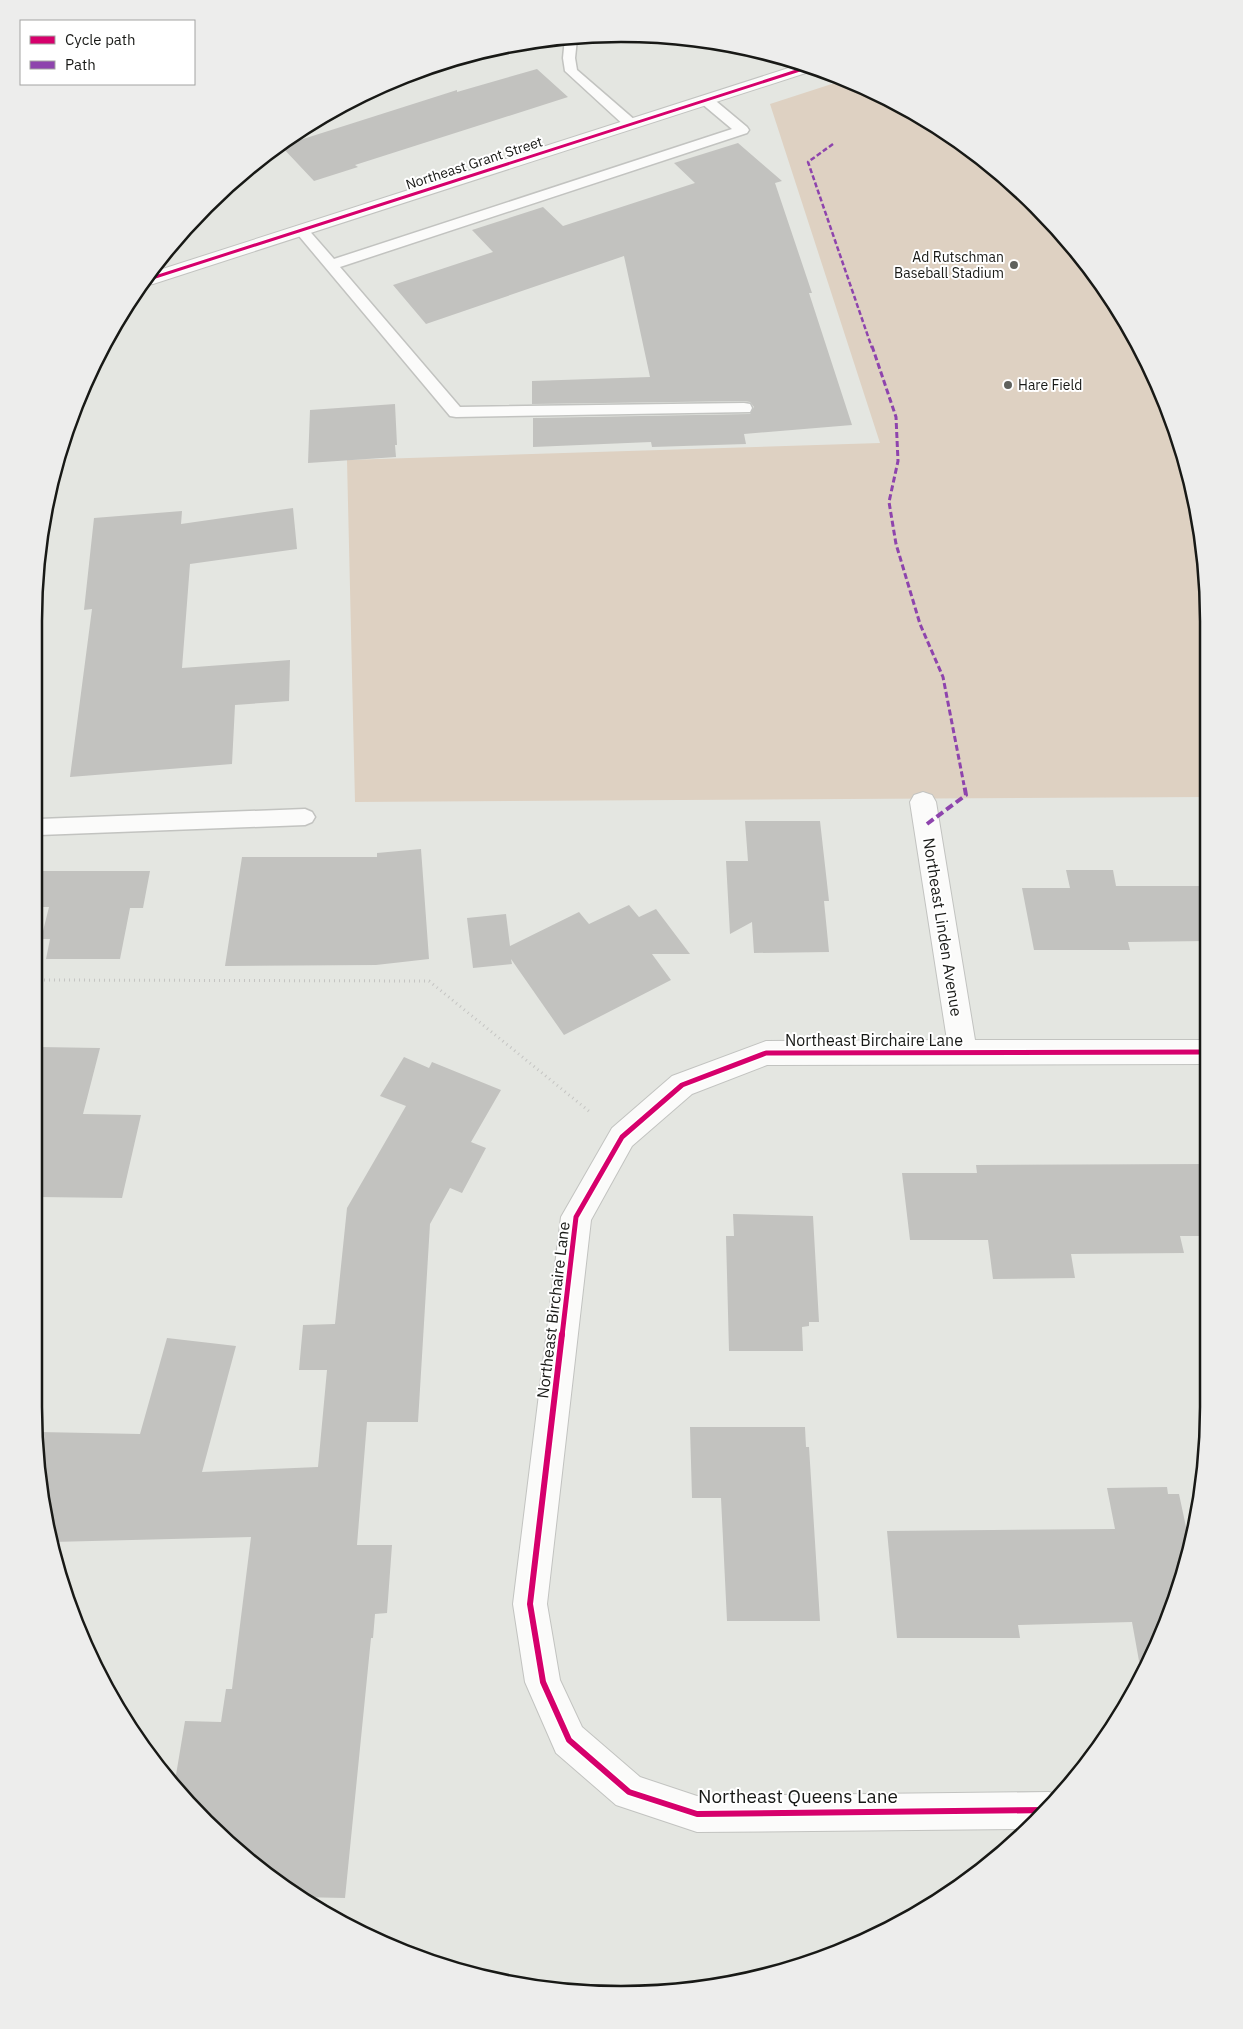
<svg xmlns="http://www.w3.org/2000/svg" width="1243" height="2029" font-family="'IBM Plex Sans',sans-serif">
<rect width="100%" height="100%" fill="#e4e6e1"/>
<polygon fill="#ded1c2" points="844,80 881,94 979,155 1064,234 1131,328 1189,469 1208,583 1207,797 355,802 347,460 880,443 770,104"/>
<g fill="#c2c2bf">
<polygon points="537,69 568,97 355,165 358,167 314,181 281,146 457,90 457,92"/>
<polygon points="738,143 782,181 775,183 812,293 809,293 852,425 744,434 746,444 652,447 651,442 533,447 533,418 750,414 754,407 750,402 744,401 532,404 532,381 650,377 624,256 426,324 393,285 493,252 472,230 543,207 563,226 695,183 674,163"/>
<polygon points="395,404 397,445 395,445 396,457 308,463 310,410"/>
<polygon points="293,508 297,549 190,564 182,668 290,660 289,701 235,705 232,764 70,777 92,609 84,610 94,518 182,511 181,524"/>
<polygon points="745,821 820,821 829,901 824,901 829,952 754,953 752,922 730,934 726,861 748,861"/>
<polygon points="421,849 429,959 376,965 225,966 242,857 377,857 377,853"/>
<polygon points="1066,870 1113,870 1116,886 1207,886 1206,941 1128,942 1130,950 1034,950 1022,888 1070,888"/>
<polygon points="39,871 150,871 143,908 130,908 120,959 46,959 50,939 41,939 49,907 39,907"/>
<polygon points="629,905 639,917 656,909 690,954 652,954 671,980 564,1035 511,959 512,964 473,968 467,918 506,914 510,946 579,912 589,924"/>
<polygon points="39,1047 100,1048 83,1114 141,1115 122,1198 39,1197"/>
<polygon points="404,1057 429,1068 432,1062 501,1090 471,1142 486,1148 462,1193 450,1188 430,1224 418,1422 367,1422 357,1545 392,1545 387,1613 375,1614 373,1638 371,1638 345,1898 298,1897 206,1823 174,1787 185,1721 221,1722 226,1689 232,1689 251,1537 52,1542 39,1484 39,1432 140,1434 167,1338 236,1346 202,1472 318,1467 327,1370 299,1370 303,1325 335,1324 347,1208 406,1106 380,1096"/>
<polygon points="1206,1164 1205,1236 1180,1236 1184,1253 1071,1254 1075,1278 993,1279 988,1240 910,1240 902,1173 977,1173 976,1165"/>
<polygon points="733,1214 813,1216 819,1322 809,1322 809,1326 802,1327 803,1351 729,1351 726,1236 734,1236"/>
<polygon points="690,1427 805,1427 806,1447 809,1447 820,1621 727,1621 721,1498 692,1498"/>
<polygon points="1167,1487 1168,1494 1179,1494 1189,1541 1165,1632 1141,1672 1132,1622 1018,1625 1020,1638 897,1638 887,1531 1115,1529 1107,1488"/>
</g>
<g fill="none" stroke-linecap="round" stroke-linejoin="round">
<defs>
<g id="lane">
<polygon points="565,38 577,39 575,58 577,70 636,121 638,124 636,127 626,127 565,71 563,58"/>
<polygon points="706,96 711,97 747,127 749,130 747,133 340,267 460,407 744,403 750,404 752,408 750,412 456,417 450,416 294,230 296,227 306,227 334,259 732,129 701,103 700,100 701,97"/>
<polygon points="305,809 312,812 315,817 312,822 305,825 39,835 39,819"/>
</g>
<polygon id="street" points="923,792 932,795 936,802 975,1040 1206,1040 1206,1064 767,1065 692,1094 632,1146 591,1220 547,1604 560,1680 582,1727 640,1777 697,1796 1049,1792 1061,1796 1030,1829 697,1832 616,1805 556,1753 525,1682 513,1604 561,1217 612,1128 672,1076 766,1041 947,1040 910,802 914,795"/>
<polygon id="secondary" points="801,64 815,70 153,284 143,285 150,273"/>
</defs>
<use href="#lane" stroke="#c2c3c0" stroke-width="3"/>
<use href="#street" stroke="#c2c3c0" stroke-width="2"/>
<use href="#secondary" stroke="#c2c3c0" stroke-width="2"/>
<polyline stroke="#c5c5c3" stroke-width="3" stroke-dasharray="1 4" stroke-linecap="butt" points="39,980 429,981 590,1112"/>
<use href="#lane" fill="#fbfbfa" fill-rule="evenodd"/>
<use href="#street" fill="#fbfbfa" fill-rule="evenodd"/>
<use href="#secondary" fill="#fbfbfa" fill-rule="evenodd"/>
<polyline stroke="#8e44ad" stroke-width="2.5" stroke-dasharray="5 2.5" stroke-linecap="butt" points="833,144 808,162 872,348"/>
<polyline stroke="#8e44ad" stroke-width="3" stroke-dasharray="6 3" stroke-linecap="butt" points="872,346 896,417 898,461 889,502 896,544 920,624 943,677 964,785"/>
<polyline stroke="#8e44ad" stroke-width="4" stroke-dasharray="8 4" stroke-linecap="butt" points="927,824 966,795 964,784"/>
<defs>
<polyline id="cycleway-far2" points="146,280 809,67"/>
<polyline id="cycleway-far1" points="562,1336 576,1217 622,1137 682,1085 766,1053 1206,1052"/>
<polyline id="cycleway" points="562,1334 530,1604 543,1682 569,1740 629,1792 697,1814 1049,1810"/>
</defs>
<use href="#cycleway-far2" stroke="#fff" stroke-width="5"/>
<use href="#cycleway-far1" stroke="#fff" stroke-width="8"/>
<use href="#cycleway" stroke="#fff" stroke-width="9"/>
<use href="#cycleway-far2" stroke="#d6006c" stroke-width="3"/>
<use href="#cycleway-far1" stroke="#d6006c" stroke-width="5"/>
<use href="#cycleway" stroke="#d6006c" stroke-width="6"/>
</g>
<g fill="#5f615d" stroke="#fff" stroke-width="2">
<circle cx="1014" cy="265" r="5"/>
<circle cx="1008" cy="385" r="5"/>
</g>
<g text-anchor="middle" stroke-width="4" stroke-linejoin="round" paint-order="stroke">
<g font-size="14" fill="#181916" stroke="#fff">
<text transform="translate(474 163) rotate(-18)" y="5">Northeast Grant Street</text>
</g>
<g font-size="14" fill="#181916" stroke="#fff" text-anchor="end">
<text x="1004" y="262">Ad Rutschman<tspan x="1004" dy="16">Baseball Stadium</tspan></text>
<text x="1018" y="390" text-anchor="start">Hare Field</text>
</g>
<g font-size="16" fill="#181916" stroke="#fff">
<text transform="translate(943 927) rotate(81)" y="6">Northeast Linden Avenue</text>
<text x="874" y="1046">Northeast Birchaire Lane</text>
<text transform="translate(553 1310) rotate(-83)" y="6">Northeast Birchaire Lane</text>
</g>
<g font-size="19" fill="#181916" stroke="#fff">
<text x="798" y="1803">Northeast Queens Lane</text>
</g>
</g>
<path d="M0 0H1243V2029H0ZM621 42H621A579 579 0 0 1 1200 621V1407A579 579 0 0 1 621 1986H621A579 579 0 0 1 42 1407V621A579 579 0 0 1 621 42Z" fill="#ededec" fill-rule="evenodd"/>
<path fill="none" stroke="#181916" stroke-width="2.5" d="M621 42H621A579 579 0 0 1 1200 621V1407A579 579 0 0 1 621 1986H621A579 579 0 0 1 42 1407V621A579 579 0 0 1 621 42Z"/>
<rect x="20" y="20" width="175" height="65" fill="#ffffff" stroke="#a3a3a2"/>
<rect x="30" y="36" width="25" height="8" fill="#d6006c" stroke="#a3a3a2"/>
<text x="65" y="45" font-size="15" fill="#181916">Cycle path</text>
<rect x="30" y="61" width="25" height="8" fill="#8e44ad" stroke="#a3a3a2"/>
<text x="65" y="70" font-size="15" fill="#181916">Path</text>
</svg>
